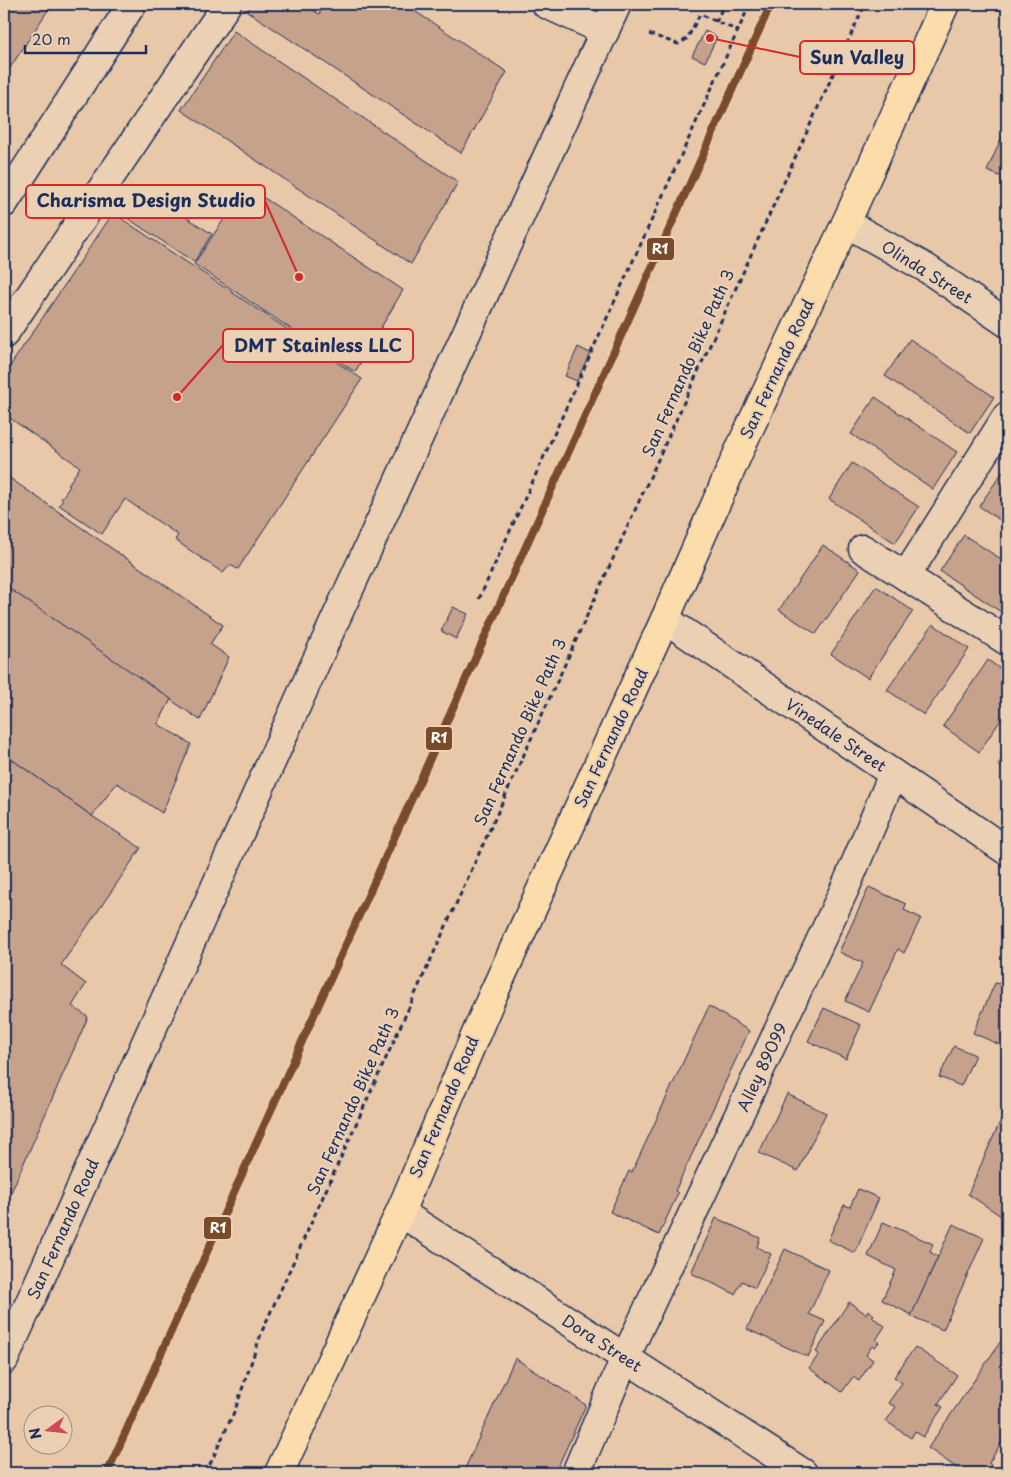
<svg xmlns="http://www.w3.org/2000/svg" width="1011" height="1477" font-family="'Playpen Sans',sans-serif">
<rect width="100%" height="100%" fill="#e9c8a9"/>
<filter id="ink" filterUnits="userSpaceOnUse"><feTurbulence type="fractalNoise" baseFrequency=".02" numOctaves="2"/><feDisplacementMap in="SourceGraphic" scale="10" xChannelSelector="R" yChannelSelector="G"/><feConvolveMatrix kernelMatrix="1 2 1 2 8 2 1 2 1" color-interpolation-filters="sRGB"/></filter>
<g filter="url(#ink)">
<g fill="#c6a18c" stroke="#1b2f5e">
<polygon points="4,4 52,4 4,77"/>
<polygon points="252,4 304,4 319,14 326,4 404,4 507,72 461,153 247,11"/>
<polygon points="234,31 458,182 411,264 181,110"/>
<polygon points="705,31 717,37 705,62 692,56"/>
<polygon points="1007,125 1007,184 1001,181 1002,177 987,171"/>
<polygon points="246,186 403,290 355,372 194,264"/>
<polygon points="141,188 212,234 194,262 124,216"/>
<polygon points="113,213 362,379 238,569 230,565 223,573 175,540 178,535 125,499 102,534 59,505 63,500 61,499 70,486 68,485 80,467 4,414 4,375"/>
<polygon points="910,339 994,397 970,433 885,376"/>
<polygon points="578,347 590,353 577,381 565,376"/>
<polygon points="875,397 957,452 933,489 851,434"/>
<polygon points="852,463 919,507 895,543 829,499"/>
<polygon points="1004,470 1007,472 1007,525 979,506"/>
<polygon points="8,477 223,625 210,644 229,657 200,720 4,585 4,484"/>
<polygon points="964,535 1007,563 1007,609 1004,614 940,571"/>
<polygon points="823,545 860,570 816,634 779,610"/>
<polygon points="4,585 171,699 158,724 191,744 162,813 117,783 92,816 4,754"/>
<polygon points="876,586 913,611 868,678 831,654"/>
<polygon points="453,607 468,614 456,639 441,631"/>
<polygon points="933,624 969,649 924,715 887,690"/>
<polygon points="988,660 1007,674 1007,711 979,752 943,726"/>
<polygon points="1007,751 1007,771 998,765"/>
<polygon points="4,754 92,816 141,848 61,965 86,984 72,1006 88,1017 5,1206 4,1205"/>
<polygon points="869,887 906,904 904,910 921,918 904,953 898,949 869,1012 845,1001 863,963 839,952"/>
<polygon points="1003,975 1007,977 1007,1048 973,1033 995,983 999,984"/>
<polygon points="709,1006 749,1031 675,1191 678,1193 659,1235 610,1212 629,1171 632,1172"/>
<polygon points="824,1008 861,1025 846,1059 808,1041"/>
<polygon points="954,1046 975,1055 961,1086 939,1077"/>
<polygon points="787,1094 826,1113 798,1171 759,1153"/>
<polygon points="1007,1106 1007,1220 968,1194"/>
<polygon points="858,1189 879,1198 855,1253 828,1240 844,1205 850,1207"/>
<polygon points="716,1218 760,1238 757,1247 771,1254 755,1288 742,1281 735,1294 691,1273"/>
<polygon points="883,1222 933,1244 930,1252 938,1257 912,1315 882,1300 896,1270 868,1256"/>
<polygon points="953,1224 984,1238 943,1330 911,1316"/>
<polygon points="785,1249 829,1270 809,1314 825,1321 808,1357 747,1329"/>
<polygon points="849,1302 866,1314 868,1310 874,1315 872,1317 885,1326 876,1340 879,1342 875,1347 872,1346 866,1355 873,1360 859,1381 853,1377 842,1392 809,1368 819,1354 816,1352"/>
<polygon points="1001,1341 1007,1345 1007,1433 989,1463 991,1465 985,1473 964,1473 928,1448"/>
<polygon points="915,1347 957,1375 938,1404 943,1407 923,1437 915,1431 911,1438 886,1421 896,1407 888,1403 902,1383 894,1377"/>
<polygon points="515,1358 586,1405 555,1473 463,1473"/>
</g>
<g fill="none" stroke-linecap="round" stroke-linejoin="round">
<defs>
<g id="minor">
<polyline points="546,4 605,31"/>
<polyline points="4,203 132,4"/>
<polyline points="846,223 926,268 1007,323"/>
<polyline points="4,334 227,4"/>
<polyline points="863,549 1007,641"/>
<polyline points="906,576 1007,416"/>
<polyline points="665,619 1007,851"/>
<polyline points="400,1212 803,1473"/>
<polyline points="4,1360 315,664 617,4"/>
<polyline points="576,1473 625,1358 846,886 893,774"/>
</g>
<polyline id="major" points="279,1473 400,1212 490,1001 665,619 743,442 846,223 945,4"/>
</defs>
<use href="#minor" stroke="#1b2f5e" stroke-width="31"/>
<use href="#major" stroke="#1b2f5e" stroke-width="31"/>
<g stroke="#1b2f5e" stroke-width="3" stroke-dasharray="5 4" stroke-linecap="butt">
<polyline points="716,22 724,4"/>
<polyline points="649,34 678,44 687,39 700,14 738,31"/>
<polyline points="479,599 750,4"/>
<polyline points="206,1473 235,1410 262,1331 865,4"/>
</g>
<use href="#minor" stroke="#ecd0b3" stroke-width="28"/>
<use href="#major" stroke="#fddcac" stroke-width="28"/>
<defs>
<polyline id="rail-1" points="107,1473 771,4"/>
</defs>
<use href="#rail-1" stroke="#ecd0b3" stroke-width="11"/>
<use href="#rail-1" stroke="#7a4b2a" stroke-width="8"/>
</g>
</g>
<g text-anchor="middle" stroke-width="4.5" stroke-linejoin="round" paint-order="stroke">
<g font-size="16" fill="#1b2f5e" stroke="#ecd0b3">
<text transform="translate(927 272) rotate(32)" y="6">Olinda Street</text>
<text transform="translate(688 363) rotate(-66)" y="6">San Fernando Bike Path 3</text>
<text transform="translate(777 369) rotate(-65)" y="6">San Fernando Road</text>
<text transform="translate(520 732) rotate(-66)" y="6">San Fernando Bike Path 3</text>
<text transform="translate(836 735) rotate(34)" y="6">Vinedale Street</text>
<text transform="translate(611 738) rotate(-65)" y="6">San Fernando Road</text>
<text transform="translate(762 1067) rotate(-65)" y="6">Alley 89099</text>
<text transform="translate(353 1101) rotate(-66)" y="6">San Fernando Bike Path 3</text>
<text transform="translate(444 1107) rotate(-67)" y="6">San Fernando Road</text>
<text transform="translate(63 1229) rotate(-66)" y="6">San Fernando Road</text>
<text transform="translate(602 1343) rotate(33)" y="6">Dora Street</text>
</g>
</g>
<path fill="none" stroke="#d62828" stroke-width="2" d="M710 38L800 57M299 277L265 201M177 397L223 345"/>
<g fill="#d62828" stroke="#ecd0b3" stroke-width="2">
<circle cx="710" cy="38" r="5"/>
<circle cx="299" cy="277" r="5"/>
<circle cx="177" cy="397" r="5"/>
</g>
<g fill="#ecd0b3" stroke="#d62828" stroke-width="2">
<rect x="800" y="41" width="114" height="33" rx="5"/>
<rect x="26" y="185" width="239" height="33" rx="5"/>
<rect x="223" y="329" width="190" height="33" rx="5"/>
</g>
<g font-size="18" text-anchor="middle" font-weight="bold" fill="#1b2f5e">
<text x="857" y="64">Sun Valley</text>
<text x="146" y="207">Charisma Design Studio</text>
<text x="318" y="352">DMT Stainless LLC</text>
</g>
<g stroke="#ecd0b3" stroke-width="2">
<rect x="646" y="237" width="29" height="24" rx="5" fill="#7a4b2a"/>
<rect x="425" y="726" width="28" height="25" rx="5" fill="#7a4b2a"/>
<rect x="203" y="1216" width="29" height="24" rx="5" fill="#7a4b2a"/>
</g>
<g font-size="14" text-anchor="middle" font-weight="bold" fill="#fff">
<text x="660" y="254">R1</text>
<text x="439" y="743">R1</text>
<text x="218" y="1233">R1</text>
</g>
<rect width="1011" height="1477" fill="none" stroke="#ecd0b3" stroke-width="20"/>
<rect x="10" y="10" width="991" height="1457" fill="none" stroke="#1b2f5e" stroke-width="2" filter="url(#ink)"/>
<g transform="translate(48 1430) rotate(255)"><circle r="24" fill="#ecd0b3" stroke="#989091"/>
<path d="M0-4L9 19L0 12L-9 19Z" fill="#d1495b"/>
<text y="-8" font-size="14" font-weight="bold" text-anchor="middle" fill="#1b2f5e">N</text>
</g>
<path d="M25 45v8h121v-8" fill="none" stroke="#1b2f5e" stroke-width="2.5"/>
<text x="32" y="45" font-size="15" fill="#1b2f5e" stroke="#ecd0b3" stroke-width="4" paint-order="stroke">20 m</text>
</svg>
